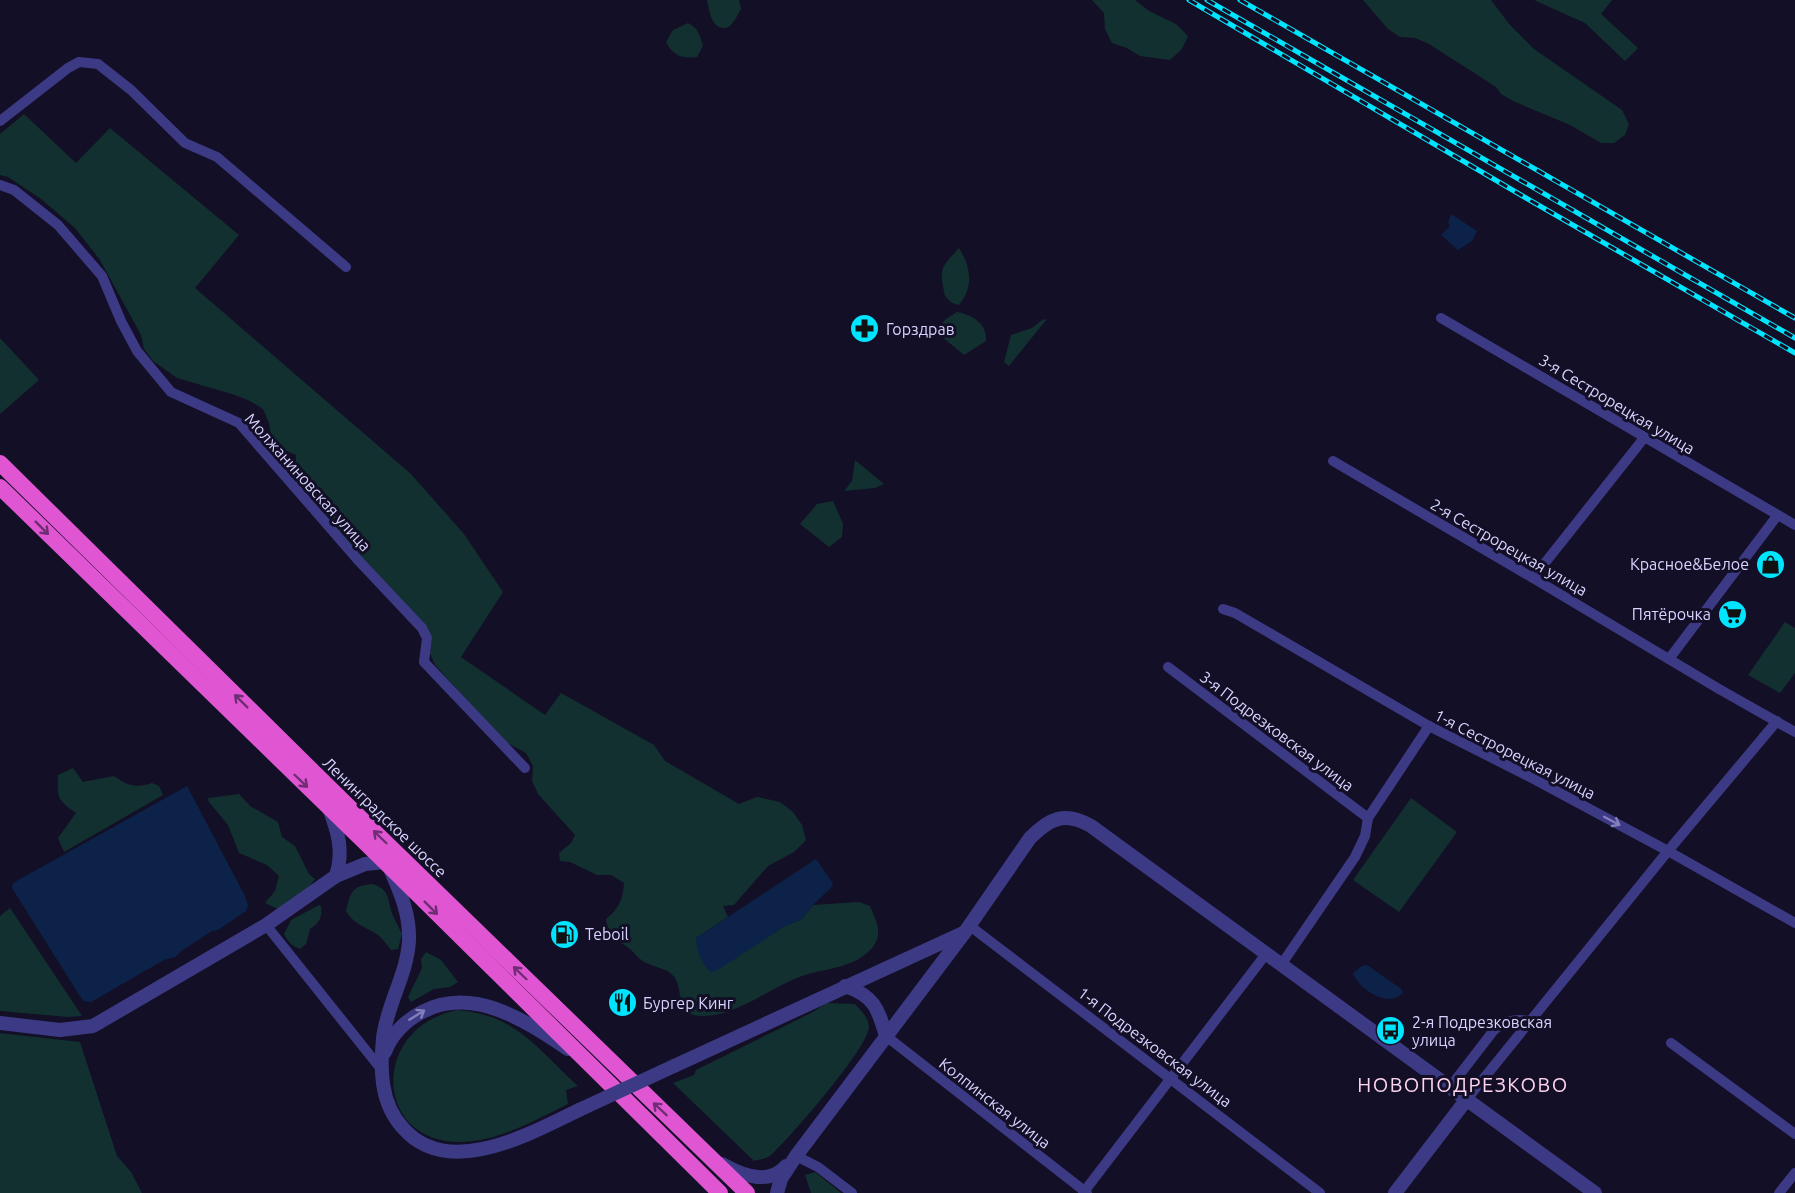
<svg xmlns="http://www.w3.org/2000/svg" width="1795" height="1193" font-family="Ubuntu,sans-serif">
<rect width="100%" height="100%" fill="#130f26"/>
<g fill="#12302f">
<path d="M 707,0 L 739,0 L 741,9 C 738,14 732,28 725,28 C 711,29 709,9 707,0 Z"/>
<polygon points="1092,0 1135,0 1149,11 1176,24 1188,36 1182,49 1170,60 1140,56 1127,48 1112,43 1105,29 1104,13"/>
<polygon points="1363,0 1491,0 1510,25 1534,49 1622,110 1629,124 1625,135 1614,143 1601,143 1570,125 1513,101 1501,94 1496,87 1429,44 1415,38 1400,37 1388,29"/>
<polygon points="1534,0 1612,0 1601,14 1638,48 1625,61 1585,23"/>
<path d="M 688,23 C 698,28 700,35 703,46 L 697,57 C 683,59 673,56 666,42 L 673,30 Z"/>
<path d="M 24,114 L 76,163 L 110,128 L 239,235 L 195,288 L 411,474 L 464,534 L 503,592 L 461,657 L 545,715 L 561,693 L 654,745 L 665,761 L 739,804 L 757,797 L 780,802 L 793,812 L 802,825 L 806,840 L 794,852 L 768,866 L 734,905 L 723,906 L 728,917 L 696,938 L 787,925 L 801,920 L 813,905 L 859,902 L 870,906 C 876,921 884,934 872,948 C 855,968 827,968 805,975 C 778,984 754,1003 727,1012 C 717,1015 700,1018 691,1014 C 673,1006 687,979 665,970 C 656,966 647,965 640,959 C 636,956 634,952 630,949 C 616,938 609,940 606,919 C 619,909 623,899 624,883 L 611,875 L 597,875 L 570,862 L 560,861 L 559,853 L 571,843 L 575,835 L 538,794 L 532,781 L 533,766 L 526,753 L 504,741 L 435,665 L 430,653 L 432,639 L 335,528 L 296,475 L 296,455 L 282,449 L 271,438 L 269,423 L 263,409 L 250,401 L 235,395 L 177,378 L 153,361 L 144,349 L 141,335 L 100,260 L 75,228 L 41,199 L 8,177 L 0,175 L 0,134 Z"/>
<path d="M 959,248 C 971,267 974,287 959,305 L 952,303 L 945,296 C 939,268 940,269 959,248 Z"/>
<path d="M 957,312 C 972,315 987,323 986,341 L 964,355 L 935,331 L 946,319 Z"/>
<polygon points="1047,319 1009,366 1004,362 1011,335 1032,328 1042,320"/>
<polygon points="0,338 39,380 0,414"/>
<polygon points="855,460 884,484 875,488 844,491 852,481"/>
<polygon points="833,501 843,524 842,537 829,547 800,524 817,504"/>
<polygon points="1785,622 1795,628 1795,673 1780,693 1748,675"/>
<path d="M 73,768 L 83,782 L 114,776 C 128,786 135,788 152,783 L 159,786 L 163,795 L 64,852 L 58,838 L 76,813 C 57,800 57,797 58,775 Z"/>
<polygon points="239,794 250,806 278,822 282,837 295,846 309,874 315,879 305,893 291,899 278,909 265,903 275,891 279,876 267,865 239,853 228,825 209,802 208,798"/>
<polygon points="1411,798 1457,832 1399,912 1353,880"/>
<path d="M 372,884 C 391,889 387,901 393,916 C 396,922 399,928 402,934 L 398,949 L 391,950 C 387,945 383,939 378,935 C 366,927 354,925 346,911 C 351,892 351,886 372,884 Z"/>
<path d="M 319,905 L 321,906 C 323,917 319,923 310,929 L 306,944 L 300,949 C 292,946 288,942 284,934 L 291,920 Z"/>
<polygon points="10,908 82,1016 68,1017 0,1011 0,916"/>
<polygon points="426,952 441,960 458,982 450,987 434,989 411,1002 408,997 422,968 421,959"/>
<path d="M 826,1003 L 855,1004 C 861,1011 868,1016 869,1027 C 869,1047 789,1139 771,1155 C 767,1159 759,1159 754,1161 L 673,1083 L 694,1075 L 696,1070 L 813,1012 Z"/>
<path d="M 458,1010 C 517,1015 538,1050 578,1086 L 566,1090 L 568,1104 C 535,1120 498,1142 460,1142 C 372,1142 371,1026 458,1010 Z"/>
<polygon points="0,1033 80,1042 117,1156 131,1172 142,1193 0,1193"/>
<polygon points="815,1172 841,1193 811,1193 805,1175"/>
</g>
<g fill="#0c2248">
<polygon points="1451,214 1477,231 1472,241 1458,250 1441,235 1450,226 1448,223"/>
<polygon points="187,786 245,896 248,905 246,911 218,930 212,931 183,950 175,957 164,960 91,1002 83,1001 12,888 13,883"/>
<path d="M 816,859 L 832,882 L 833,886 L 813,905 L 801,920 L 787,925 L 716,971 L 711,972 C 702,965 696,950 696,938 Z"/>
<path d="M 1367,965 L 1400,988 L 1403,992 C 1390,1010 1358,989 1353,973 L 1362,966 Z"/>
</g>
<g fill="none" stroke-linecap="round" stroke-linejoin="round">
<g stroke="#3d3a85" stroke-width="10">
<polyline points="0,121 68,68 79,62 98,64 131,90 185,143 217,157 346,267"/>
<polyline points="0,185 14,190 58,225 102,276 121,321 137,351 171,392 239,423 357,559 422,628 427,638 424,662 525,768"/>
<polyline points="1441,318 1795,525"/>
<polyline points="1333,461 1533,578 1719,689 1795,732"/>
<polyline points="1533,578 1644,438"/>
<polyline points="1223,609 1235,613 1429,726 1526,775 1668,851 1795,923"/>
<polyline points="1669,659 1777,516"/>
<polyline points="1168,667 1368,818"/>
<polyline points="266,925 381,1069"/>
<polyline points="970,926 1320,1193"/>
<polyline points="1281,965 1355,857 1365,836 1368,818 1429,726"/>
<polyline points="886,1036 1087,1193"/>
<polyline points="1671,1043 1795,1134"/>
<path d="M 1450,1087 L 1494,1030 C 1504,1021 1515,1018 1529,1021"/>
<polyline points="1467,1099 1668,851 1777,721"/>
<polyline points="796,1156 818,1167 852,1193"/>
<polyline points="1083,1193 1266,954"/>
<polyline points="1779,1193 1795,1173"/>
</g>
<g stroke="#3d3a85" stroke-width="14">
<path d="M 329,808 C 338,832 344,851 336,876"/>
<path d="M 391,871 C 401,894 410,915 409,941 C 407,975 387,1004 383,1038 C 380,1069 380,1103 403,1128 C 448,1180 529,1134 579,1110"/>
<path d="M 845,986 C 874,996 878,1008 886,1036"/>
<polyline points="0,1023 60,1030 93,1026 266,925 336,876 365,864 385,862"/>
<path d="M 385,1052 C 391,1035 406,1020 422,1012 C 473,985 526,1021 568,1049"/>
<polyline points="674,1066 963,933"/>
<path d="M 722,1164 C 741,1175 769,1186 786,1166"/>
<path d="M 777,1193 L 781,1179 L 796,1156 L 965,932 L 1030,838 C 1050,818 1065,811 1091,826 L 1595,1193"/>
<polyline points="1395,1193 1467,1099"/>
</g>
<g stroke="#e055d1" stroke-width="16">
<polyline points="0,463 344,802 747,1193"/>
<polyline points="0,487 385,862 720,1193"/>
</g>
<defs>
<g id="rail">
<polyline points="1189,0 1526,198 1795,353"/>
<polyline points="1207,0 1795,338"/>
<polyline points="1240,0 1795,318"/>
</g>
</defs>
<use href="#rail" stroke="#00e5ff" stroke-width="5"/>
<use href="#rail" stroke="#130f26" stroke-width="3" stroke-dasharray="9" stroke-linecap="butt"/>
<polyline stroke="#3d3a85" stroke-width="14" points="579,1110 674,1066"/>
</g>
<defs><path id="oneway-shaft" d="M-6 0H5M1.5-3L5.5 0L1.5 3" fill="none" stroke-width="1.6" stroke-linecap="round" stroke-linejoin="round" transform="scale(1.5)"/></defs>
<g stroke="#6f2e73">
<use href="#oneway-shaft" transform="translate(42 528) rotate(45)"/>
<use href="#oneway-shaft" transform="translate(241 701) rotate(-135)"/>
<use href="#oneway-shaft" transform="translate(301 781) rotate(44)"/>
<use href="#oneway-shaft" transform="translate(380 837) rotate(-136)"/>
<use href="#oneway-shaft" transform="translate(431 908) rotate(45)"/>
<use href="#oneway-shaft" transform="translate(520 973) rotate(-136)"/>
<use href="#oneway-shaft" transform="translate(660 1109) rotate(-137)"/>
</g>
<g stroke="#837fbc">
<use href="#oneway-shaft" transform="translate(1612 821) rotate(28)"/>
<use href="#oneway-shaft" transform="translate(417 1015) rotate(-32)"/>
</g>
<defs>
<symbol id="pharmacy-disc" viewBox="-11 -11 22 22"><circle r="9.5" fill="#00e5ff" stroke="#130f26"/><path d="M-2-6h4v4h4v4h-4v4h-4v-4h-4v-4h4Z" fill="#111"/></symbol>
<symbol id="shop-disc" viewBox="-11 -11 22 22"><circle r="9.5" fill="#00e5ff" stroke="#130f26"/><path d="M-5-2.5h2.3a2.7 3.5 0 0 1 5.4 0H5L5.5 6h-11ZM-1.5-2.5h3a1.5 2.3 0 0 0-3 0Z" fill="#111"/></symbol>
<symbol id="supermarket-disc" viewBox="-11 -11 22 22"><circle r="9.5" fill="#00e5ff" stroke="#130f26"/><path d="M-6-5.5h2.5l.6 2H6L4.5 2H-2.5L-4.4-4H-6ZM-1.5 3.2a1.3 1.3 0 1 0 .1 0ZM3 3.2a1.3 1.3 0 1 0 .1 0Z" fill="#111"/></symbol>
<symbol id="fuel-disc" viewBox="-11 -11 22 22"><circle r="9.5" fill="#00e5ff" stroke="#130f26"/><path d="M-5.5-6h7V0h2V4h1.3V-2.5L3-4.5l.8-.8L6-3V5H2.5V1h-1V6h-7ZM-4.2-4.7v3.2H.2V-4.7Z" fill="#111"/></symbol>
<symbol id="restaurant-disc" viewBox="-11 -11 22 22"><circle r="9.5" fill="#00e5ff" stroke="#130f26"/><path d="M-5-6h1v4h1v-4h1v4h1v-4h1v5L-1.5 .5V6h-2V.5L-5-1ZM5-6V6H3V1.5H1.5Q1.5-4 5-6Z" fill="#111"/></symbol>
<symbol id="bus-disc" viewBox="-11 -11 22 22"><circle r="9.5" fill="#00e5ff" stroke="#130f26"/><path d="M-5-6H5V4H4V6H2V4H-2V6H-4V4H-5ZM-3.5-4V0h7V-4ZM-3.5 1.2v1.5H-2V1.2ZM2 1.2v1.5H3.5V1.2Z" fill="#111"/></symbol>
</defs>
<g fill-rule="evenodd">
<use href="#pharmacy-disc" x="848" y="312" width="33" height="33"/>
<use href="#shop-disc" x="1754" y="548" width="33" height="33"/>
<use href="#supermarket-disc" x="1716" y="598" width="33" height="33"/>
<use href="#fuel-disc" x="548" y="918" width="33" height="33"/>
<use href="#restaurant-disc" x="606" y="986" width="33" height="33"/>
<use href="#bus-disc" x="1374" y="1014" width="33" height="33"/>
</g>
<g text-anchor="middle" stroke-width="6" stroke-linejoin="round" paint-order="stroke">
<g font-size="16" fill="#d9d4ff" stroke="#130f26" text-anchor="start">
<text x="886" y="335">Горздрав</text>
<text x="1749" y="570" text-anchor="end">Красное&amp;Белое</text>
<text x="1711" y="620" text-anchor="end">Пятёрочка</text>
<text x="585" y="940">Teboil</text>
<text x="643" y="1009">Бургер Кинг</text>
<text x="1412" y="1028">2-я Подрезковская<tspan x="1412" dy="18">улица</tspan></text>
</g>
<g font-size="16" fill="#d9d4ff" stroke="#130f26">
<text transform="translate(1617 404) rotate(31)" y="6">3-я Сестрорецкая улица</text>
<text transform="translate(308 482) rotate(48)" y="6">Молжаниновская улица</text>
<text transform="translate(1509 547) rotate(30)" y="6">2-я Сестрорецкая улица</text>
<text transform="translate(1277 731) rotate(37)" y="6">3-я Подрезковская улица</text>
<text transform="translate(1515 754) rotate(27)" y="6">1-я Сестрорецкая улица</text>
<text transform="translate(385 817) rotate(44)" y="6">Ленинградское шоссе</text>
<text transform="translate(1155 1047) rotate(37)" y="6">1-я Подрезковская улица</text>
<text transform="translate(995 1103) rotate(38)" y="6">Колпинская улица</text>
</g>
<g font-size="20" letter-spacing="1.5" fill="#ffd6f0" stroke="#130f26">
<text x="1463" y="1092">НОВОПОДРЕЗКОВО</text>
</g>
</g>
</svg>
